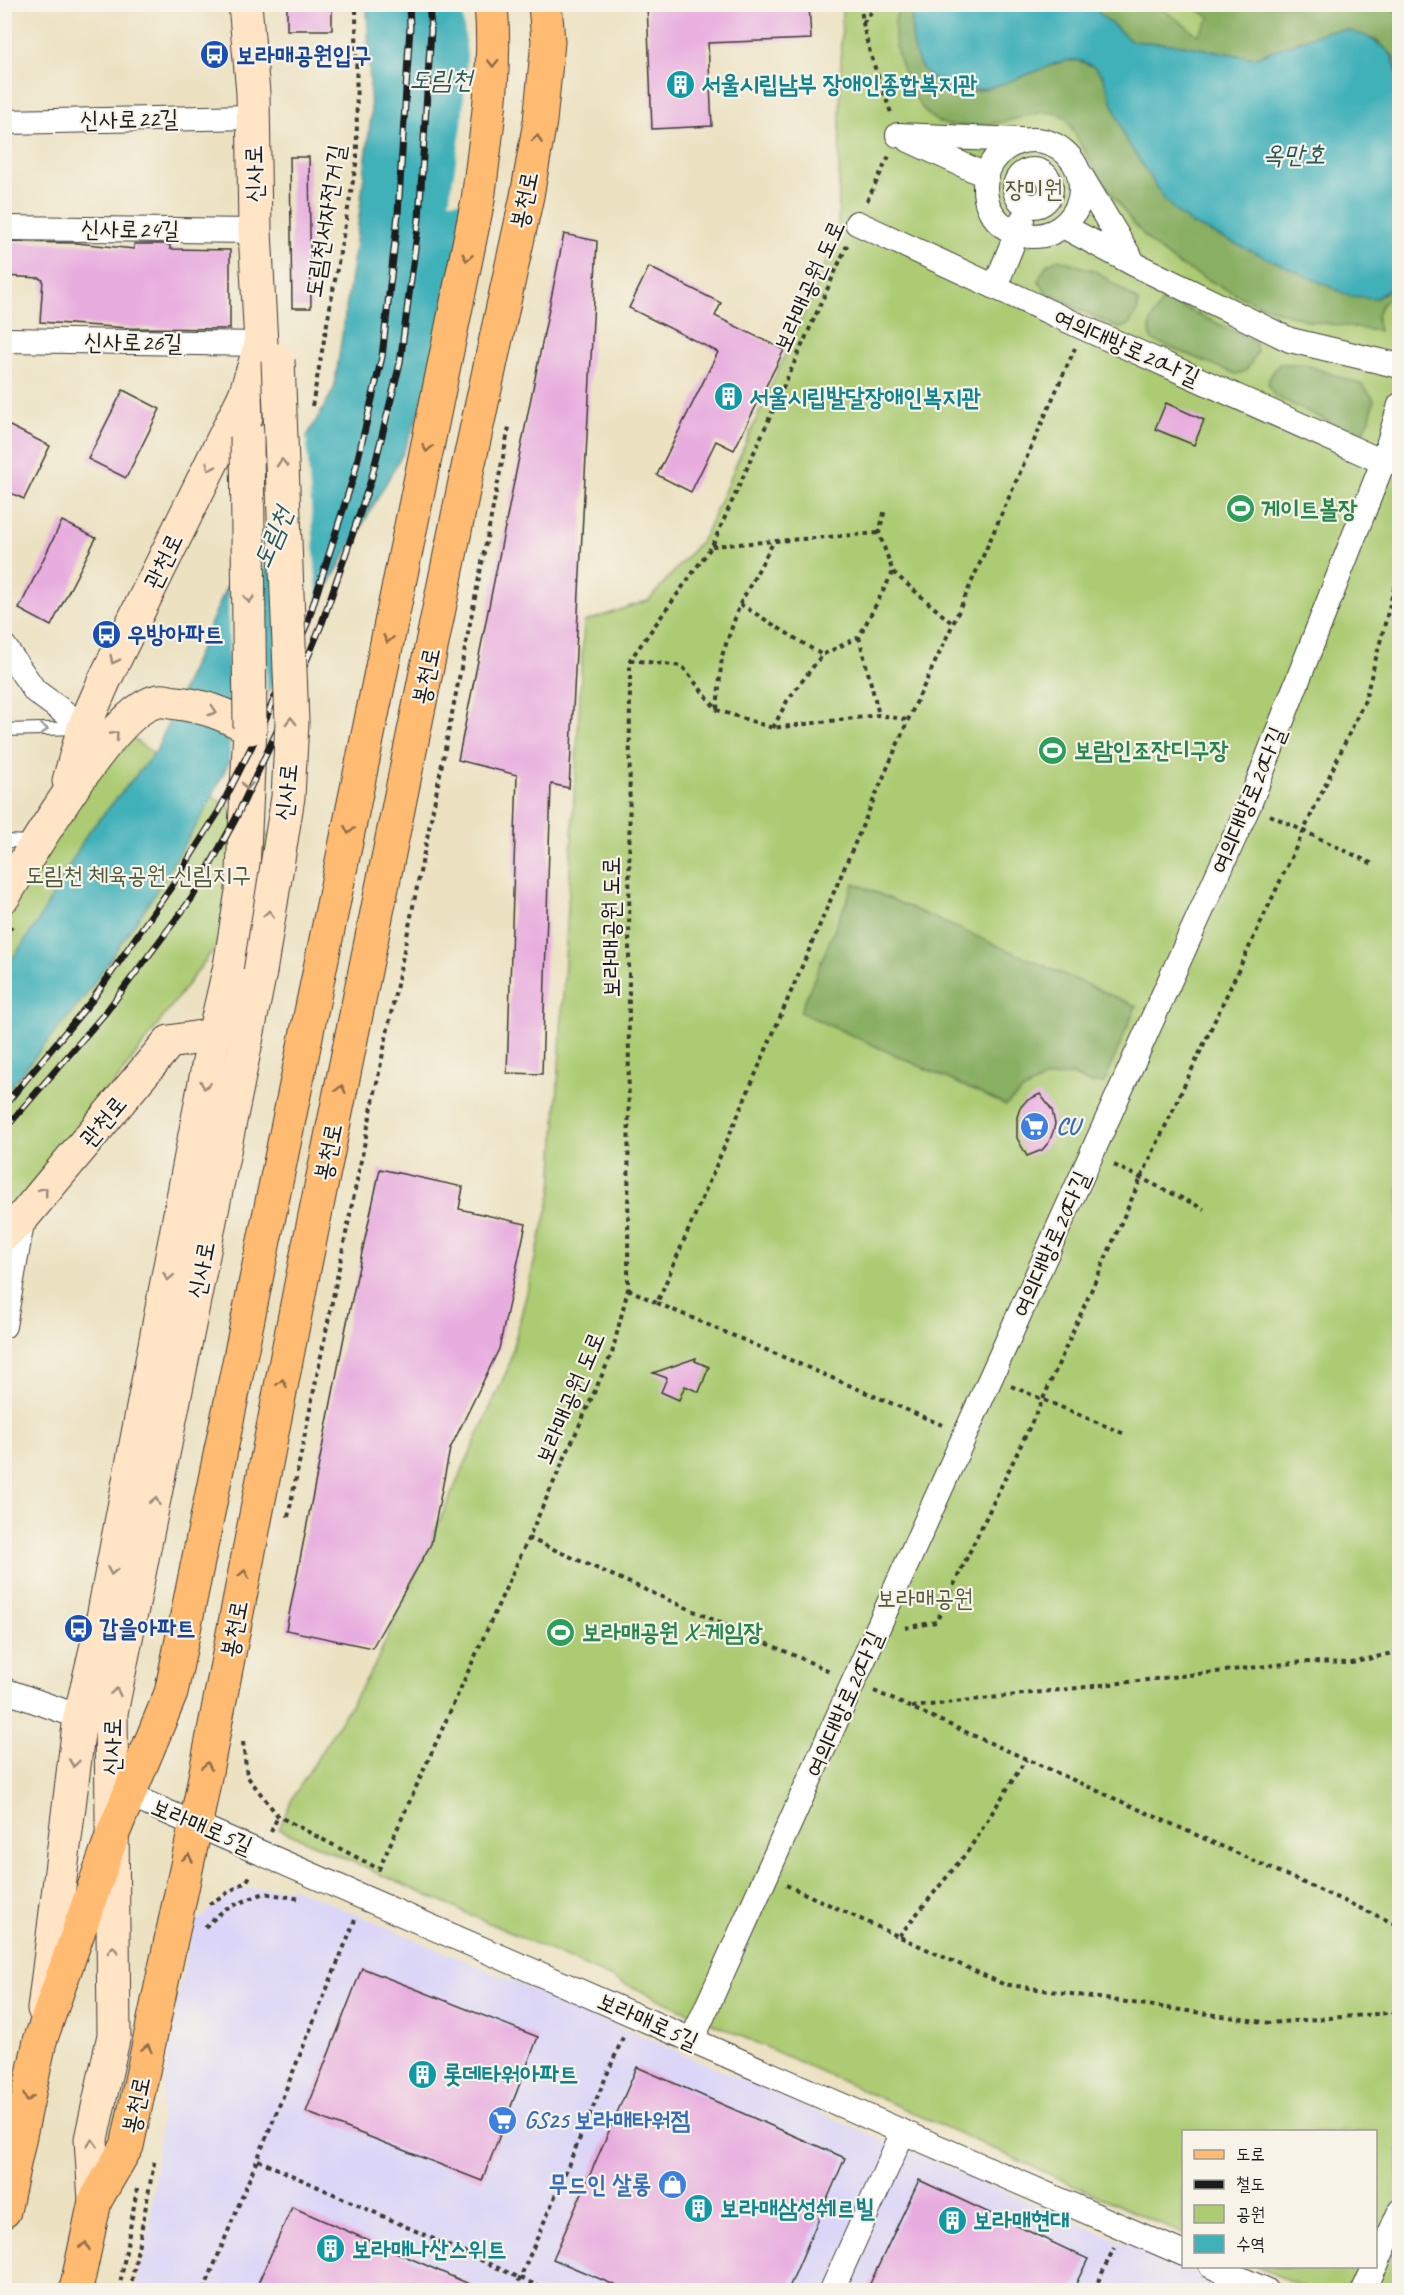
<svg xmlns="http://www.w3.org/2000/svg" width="1404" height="2295" font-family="Caveat,'Poor Story',sans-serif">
<rect width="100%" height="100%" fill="#f7f3e8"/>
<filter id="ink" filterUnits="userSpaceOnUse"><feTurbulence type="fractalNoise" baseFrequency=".0167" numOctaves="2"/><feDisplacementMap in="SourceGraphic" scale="12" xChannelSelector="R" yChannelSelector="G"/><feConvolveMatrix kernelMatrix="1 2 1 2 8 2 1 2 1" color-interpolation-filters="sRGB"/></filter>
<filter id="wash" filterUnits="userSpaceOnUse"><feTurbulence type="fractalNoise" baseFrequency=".008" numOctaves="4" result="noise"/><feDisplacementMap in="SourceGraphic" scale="24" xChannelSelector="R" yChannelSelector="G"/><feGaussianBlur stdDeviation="1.35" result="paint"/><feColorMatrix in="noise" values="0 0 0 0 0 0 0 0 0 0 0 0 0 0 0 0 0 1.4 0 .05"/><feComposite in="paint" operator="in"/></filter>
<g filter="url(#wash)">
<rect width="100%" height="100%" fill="#ece2c2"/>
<polygon fill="#dbd6f7" points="295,1888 1234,2290 135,2290 149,2231 169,2039 193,1925 235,1889"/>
<g fill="#accb72" stroke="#647447" stroke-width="1.5">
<polygon points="842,5 1399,5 1399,2290 1311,2290 1257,2267 1376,2266 1376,2132 1184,2132 1183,2234 279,1829 293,1797 374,1667 508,1368 552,1191 584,622 649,600 704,537 838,235"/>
<polygon points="101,716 273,839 255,906 210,954 114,1084 5,1216 5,897"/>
</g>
<g fill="#89af64" stroke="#526640" stroke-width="1.5">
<path d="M 899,5 L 913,5 L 911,24 L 914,47 L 956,89 L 973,92 L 987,89 L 1064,61 L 1079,61 L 1092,66 L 1098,70 L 1107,83 L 1125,138 L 1377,298 L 1399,282 L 1399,289 C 1384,301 1372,310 1379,331 L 1309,321 L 1274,310 L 1241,297 L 1176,263 L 1152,244 L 1132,222 L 1098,175 L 1066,118 C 1051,109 1038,113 1022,117 C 1001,123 966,130 945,124 C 926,120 913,96 907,80 C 896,55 890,32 899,5 Z"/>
<polygon points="1093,5 1157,5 1198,35 1210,18 1191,5 1386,5 1399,13 1399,76 1393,56 1385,48 1377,41 1347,30 1327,31 1253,58 1183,45 1131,41 1100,14"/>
<polygon points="1059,259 1097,272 1138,301 1138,310 1128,326 1118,328 1049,295 1038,281 1047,264"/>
<path d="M 1169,300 L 1255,342 L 1257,352 L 1246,371 L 1236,374 L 1152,340 C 1146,324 1154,314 1163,301 Z"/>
<polygon points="1279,364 1304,364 1362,385 1374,399 1370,419 1364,430 1347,430 1274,396 1268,384 1270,377"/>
<polygon points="854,883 1136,1006 1104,1083 1088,1083 1073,1075 1046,1078 1022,1091 1006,1105 800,1012"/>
</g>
<g fill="#40b0b9" stroke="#2e666a" stroke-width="1.5">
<polygon points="367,5 516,5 445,350 403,453 233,754 206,809 152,898 82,1000 5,1093 5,969 37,923 87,834 156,751 243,548 334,389 356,242 371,116"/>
<path d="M 1093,5 L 1100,14 L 1131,41 L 1183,45 L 1253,58 L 1327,31 L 1347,30 L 1368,37 L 1385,48 L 1392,56 L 1399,76 L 1399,282 L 1376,298 L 1350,296 L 1192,224 L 1176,212 L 1164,199 L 1125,138 L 1103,76 C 1095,66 1085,60 1071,60 C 1062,61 1053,64 1045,68 C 1006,82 974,102 935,80 C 910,66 911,30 913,5 Z"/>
</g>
<g fill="#ece2c2">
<polygon points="519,4 520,36 513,117 497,198 449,202 462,126 467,56 462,5"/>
<polygon points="306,432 318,610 283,672 273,533 263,534 267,700 230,767 228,576 240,546"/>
</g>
<g id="blocks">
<g fill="#e8addf">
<rect x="287" y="4" width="45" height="26"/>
<polygon points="647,4 809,4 811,39 708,43 712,126 652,129"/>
<polygon points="290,157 309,157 311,308 292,308"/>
<polygon points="564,234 597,241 569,788 551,784 542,1074 507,1073 517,775 458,760"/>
<polygon points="4,242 77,243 134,249 134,244 163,244 170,245 170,249 230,250 230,329 129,328 40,322 43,280 40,279 40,278 4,276"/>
<polygon points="649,267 721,303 715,316 784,350 734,450 716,441 691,492 657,475 718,352 629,308"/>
<polygon points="123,390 160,409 126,478 88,459"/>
<polygon points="1166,403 1204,420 1194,445 1155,429"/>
<polygon points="4,423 50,446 24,499 4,490"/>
<polygon points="62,521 96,538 51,626 19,609"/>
<polygon points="1040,1094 1052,1110 1055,1124 1053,1132 1049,1142 1042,1150 1027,1156 1017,1138 1017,1117 1020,1108 1026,1101"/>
<polygon points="380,1169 463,1187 459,1209 526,1224 499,1349 450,1449 431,1544 372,1648 286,1630 346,1327"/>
<polygon points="696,1358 695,1361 709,1367 699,1392 685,1386 679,1400 661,1392 667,1378 653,1373"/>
<polygon points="362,1968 538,2037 482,2181 306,2112"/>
<polygon points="637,2067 845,2158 788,2290 626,2290 553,2259"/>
<polygon points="919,2180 1088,2259 1073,2290 867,2290"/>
<polygon points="292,2207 483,2290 255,2290"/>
</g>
</g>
</g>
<g filter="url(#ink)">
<use href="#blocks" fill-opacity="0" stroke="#3b3a35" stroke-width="1.5"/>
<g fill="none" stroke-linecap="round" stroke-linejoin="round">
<defs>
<g id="lane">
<polyline points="4,730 81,728"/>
<polyline points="4,841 34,842"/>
</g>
<g id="street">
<polyline points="4,122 253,117"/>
<polyline points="898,135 1021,140"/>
<polyline points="909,140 987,176"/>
<circle cx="1033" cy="188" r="48"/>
<circle cx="1033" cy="188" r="18"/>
<polyline points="1080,174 1133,262"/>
<polyline points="857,223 1084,328 1383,462 1397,462"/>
<polyline points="1063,226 1134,264 1290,340 1400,366"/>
<polyline points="4,228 255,231"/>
<polyline points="995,287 1022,220"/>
<polyline points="4,340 261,344"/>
<polyline points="4,646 35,691 84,727"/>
<polyline points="4,1326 23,1217"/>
<polyline points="4,1690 80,1717"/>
<polyline points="114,1789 1184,2254"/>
<polyline points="692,2040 1249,805 1383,462 1400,405"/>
<polyline points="1376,2265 1400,2211"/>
<polyline points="1211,2266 1266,2290"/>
<polyline points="832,2290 903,2132"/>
<polyline points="1364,2290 1375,2266"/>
</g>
<g id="secondary">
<polyline points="245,4 253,93 255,231 261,344 245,395 246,417"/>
<polyline points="69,781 84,727 105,679 245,395"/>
<path d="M 4,896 C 29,856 115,706 159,701 C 165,700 171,703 177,703 C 205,706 226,715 250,728 L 242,891 L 230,966 L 214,1035 L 101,1628 L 80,1717 L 44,2009"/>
<polyline points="4,1234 23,1217 169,1042 214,1035"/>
<polyline points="95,2201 91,2139 114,2035 111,1713 260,972"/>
</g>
<g id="primary">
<path d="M 4,2211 L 40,2041 L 112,1836 L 171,1693 L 478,200 C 486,135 497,70 491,4"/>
<polyline points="76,2290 95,2201 127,2146 196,1823 302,1279 467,472 527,196 540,121 548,42 545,4"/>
</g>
</defs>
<use href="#lane" stroke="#3b3a35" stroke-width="14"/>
<use href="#street" stroke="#3b3a35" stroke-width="26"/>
<use href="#secondary" stroke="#3b3a35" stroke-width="35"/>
<use href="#primary" stroke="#3b3a35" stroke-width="35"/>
<g stroke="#3b3a35" stroke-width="4" stroke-dasharray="4.5 4.5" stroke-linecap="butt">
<path d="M 861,4 C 863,43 879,77 891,113"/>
<polyline points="863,23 877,4"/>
<polyline points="867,201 889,156"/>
<polyline points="312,406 357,159 356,4"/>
<polyline points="712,546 879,533"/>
<polyline points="893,572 953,624"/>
<polyline points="740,604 822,655"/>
<polyline points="859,637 879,715"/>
<polyline points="630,660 682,666 717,710 773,728 879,715 908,720"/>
<polyline points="717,709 722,656 740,604 774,541"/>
<polyline points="773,728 787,701 822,655 859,637 893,572 879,533 885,509"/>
<polyline points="1270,815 1375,865"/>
<polyline points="4,937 14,923"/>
<polyline points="1114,1165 1204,1209"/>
<polyline points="628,1289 657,1303 908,720 953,624 1075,348"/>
<polyline points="657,1303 942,1425"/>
<polyline points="1011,1386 1127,1435"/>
<polyline points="288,1517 434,804 509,427"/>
<polyline points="528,1538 832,1672"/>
<polyline points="905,1628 936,1622 1043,1399 1141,1178 1365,700 1400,566"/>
<polyline points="874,1691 1400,1926"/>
<polyline points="912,1707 1302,1662 1352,1663 1400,1651"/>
<polyline points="243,1742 247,1776 278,1816 379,1869 612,1353 628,1289 630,660 712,546 848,243"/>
<polyline points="271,1832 278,1816"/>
<polyline points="786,1885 1003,1984 1270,2023 1400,2012"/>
<polyline points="209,1904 247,1881 251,1874"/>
<polyline points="205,1927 225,1909 264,1893 301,1899"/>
<polyline points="899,1936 968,1851 1026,1759"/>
<polyline points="258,2160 547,2290"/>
<polyline points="119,2290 137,2189"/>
<polyline points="130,2290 155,2158"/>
<polyline points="204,2290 355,1920"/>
<polyline points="515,2290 623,2037"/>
<polyline points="1094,2290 1114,2248"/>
</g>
<use href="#lane" stroke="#fff" stroke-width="12"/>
<use href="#street" stroke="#fff" stroke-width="24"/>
<use href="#secondary" stroke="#ffe4c6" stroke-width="33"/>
<use href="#primary" stroke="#ffbb71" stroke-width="33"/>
<defs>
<g id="rail">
<polyline points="4,1106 93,999 171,887 219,811 265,720 307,624 354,475 382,357 398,214 410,27 409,4"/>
<polyline points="4,1130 106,1012 192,898 235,820 279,727 322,623 371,480 400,363 419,219 431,30 429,4"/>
</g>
</defs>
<use href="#rail" stroke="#1c1c1c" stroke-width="7"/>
<use href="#rail" stroke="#f7f3e8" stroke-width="4.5" stroke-dasharray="14" stroke-linecap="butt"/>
<defs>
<g id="secondary-bridge">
<polyline points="247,436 250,728"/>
<polyline points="260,972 288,797 292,722 278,360"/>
</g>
</defs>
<use href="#secondary-bridge" stroke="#3b3a35" stroke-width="35" stroke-linecap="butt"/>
<use href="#secondary-bridge" stroke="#ffe4c6" stroke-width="33"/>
</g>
<defs><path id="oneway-chevron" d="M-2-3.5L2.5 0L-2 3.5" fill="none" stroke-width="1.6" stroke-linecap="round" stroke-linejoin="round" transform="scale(1.5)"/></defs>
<g stroke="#8e6c46">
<use href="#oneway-chevron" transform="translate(493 63) rotate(91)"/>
<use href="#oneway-chevron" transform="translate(537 139) rotate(-80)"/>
<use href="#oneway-chevron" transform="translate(467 257) rotate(102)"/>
<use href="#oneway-chevron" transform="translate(427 448) rotate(102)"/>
<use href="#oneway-chevron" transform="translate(388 639) rotate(102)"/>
<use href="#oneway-chevron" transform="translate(349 830) rotate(102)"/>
<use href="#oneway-chevron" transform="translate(341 1089) rotate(-78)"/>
<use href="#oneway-chevron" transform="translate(282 1383) rotate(-79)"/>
<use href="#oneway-chevron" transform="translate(244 1574) rotate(-79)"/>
<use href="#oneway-chevron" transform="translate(207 1766) rotate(-79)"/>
<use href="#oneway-chevron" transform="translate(188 1858) rotate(-78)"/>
<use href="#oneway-chevron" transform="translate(147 2048) rotate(-78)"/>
<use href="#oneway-chevron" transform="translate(28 2098) rotate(102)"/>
<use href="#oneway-chevron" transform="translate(85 2246) rotate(-78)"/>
</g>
<g stroke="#998a7a">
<use href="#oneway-chevron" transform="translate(282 463) rotate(-92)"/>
<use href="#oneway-chevron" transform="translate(210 467) rotate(116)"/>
<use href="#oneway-chevron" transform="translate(249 599) rotate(89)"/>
<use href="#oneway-chevron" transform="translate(114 660) rotate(116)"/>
<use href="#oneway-chevron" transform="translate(213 711) rotate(18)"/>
<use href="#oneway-chevron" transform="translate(291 721) rotate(-90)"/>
<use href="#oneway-chevron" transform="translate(115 735) rotate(-49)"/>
<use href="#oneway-chevron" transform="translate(247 786) rotate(93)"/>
<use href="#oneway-chevron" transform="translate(269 914) rotate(-81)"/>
<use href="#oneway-chevron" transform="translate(205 1085) rotate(101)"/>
<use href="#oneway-chevron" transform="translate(44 1191) rotate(-50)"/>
<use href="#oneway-chevron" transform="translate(168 1277) rotate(101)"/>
<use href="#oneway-chevron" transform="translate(155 1501) rotate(-79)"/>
<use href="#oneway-chevron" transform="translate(112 1571) rotate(101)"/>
<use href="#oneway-chevron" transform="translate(116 1692) rotate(-78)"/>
<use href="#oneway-chevron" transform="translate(74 1763) rotate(98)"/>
<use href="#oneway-chevron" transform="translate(113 1950) rotate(-90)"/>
<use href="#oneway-chevron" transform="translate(92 2143) rotate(-88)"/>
</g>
<use stroke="#999" href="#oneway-chevron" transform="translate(44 729) rotate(-2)"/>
</g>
<defs>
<symbol id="bus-disc" viewBox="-11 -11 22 22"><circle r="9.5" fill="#1a4fb4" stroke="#f7f3e8"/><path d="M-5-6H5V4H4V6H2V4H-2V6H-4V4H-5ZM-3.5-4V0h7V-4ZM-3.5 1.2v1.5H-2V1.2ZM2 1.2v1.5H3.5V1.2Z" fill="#fff"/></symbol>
<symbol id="building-disc" viewBox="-11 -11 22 22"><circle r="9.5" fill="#0f9aa8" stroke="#f7f3e8"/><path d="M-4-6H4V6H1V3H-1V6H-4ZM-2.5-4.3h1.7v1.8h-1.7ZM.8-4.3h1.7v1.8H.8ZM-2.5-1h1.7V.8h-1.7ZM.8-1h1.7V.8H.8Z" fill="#fff"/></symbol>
<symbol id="stadium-disc" viewBox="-11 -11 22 22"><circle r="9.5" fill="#2e9e5b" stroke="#f7f3e8"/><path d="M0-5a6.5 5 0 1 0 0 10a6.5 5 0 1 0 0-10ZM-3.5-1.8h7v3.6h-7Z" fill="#fff"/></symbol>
<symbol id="supermarket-disc" viewBox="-11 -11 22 22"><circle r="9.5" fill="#3f7fe0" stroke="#f7f3e8"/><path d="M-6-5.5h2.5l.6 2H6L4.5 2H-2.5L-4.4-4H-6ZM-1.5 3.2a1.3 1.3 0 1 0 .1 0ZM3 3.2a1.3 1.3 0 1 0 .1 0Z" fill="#fff"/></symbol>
<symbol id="shop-disc" viewBox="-11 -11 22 22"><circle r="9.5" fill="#3f7fe0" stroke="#f7f3e8"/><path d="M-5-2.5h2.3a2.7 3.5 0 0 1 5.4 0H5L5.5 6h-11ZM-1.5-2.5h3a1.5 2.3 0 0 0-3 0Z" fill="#fff"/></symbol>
</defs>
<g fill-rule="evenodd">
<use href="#bus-disc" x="198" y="38" width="33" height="33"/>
<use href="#building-disc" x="664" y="68" width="33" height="33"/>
<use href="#building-disc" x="712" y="380" width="33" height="33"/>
<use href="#stadium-disc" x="1224" y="492" width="33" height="33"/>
<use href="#bus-disc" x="90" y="618" width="33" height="33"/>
<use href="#stadium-disc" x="1036" y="734" width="33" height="33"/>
<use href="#supermarket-disc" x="1018" y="1110" width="33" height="33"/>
<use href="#bus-disc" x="62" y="1612" width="33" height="33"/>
<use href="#stadium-disc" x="544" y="1616" width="33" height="33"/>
<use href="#building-disc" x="406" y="2058" width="33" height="33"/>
<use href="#supermarket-disc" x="486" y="2104" width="33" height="33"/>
<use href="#shop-disc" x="656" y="2168" width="33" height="33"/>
<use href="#building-disc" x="682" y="2192" width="33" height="33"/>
<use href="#building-disc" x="936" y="2204" width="33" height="33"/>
<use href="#building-disc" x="314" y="2232" width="33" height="33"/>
</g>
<g text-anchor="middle" stroke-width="4.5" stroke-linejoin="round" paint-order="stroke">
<g font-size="24" font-weight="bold" fill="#164399" stroke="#f7f3e8" text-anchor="start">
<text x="236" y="63">보라매공원입구</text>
<text x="127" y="642">우방아파트</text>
<text x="99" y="1636">갑을아파트</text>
</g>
<g font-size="24" font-weight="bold" fill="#0d838f" stroke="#f7f3e8" text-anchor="start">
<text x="701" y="92">서울시립남부 장애인종합복지관</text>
<text x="749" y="405">서울시립발달장애인복지관</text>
<text x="443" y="2082">롯데타워아파트</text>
<text x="720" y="2216">보라매삼성쉐르빌</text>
<text x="973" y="2228">보라매현대</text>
<text x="352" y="2257">보라매나산스위트</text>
</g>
<g font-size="24" fill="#1c1c1c" stroke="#f7f3e8">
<text transform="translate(129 119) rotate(-1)" y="8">신사로22길</text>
<text transform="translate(254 174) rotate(-91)" y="8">신사로</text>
<text transform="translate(524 200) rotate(-78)" y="8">봉천로</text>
<text transform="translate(325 221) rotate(-81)" y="8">도림천서자전거길</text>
<text transform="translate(130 229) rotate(1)" y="8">신사로24길</text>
<text transform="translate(809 286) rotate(-66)" y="8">보라매공원 도로</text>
<text transform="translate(133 342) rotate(1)" y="8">신사로26길</text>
<text transform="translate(1127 347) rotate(24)" y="8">여의대방로20나길</text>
<text transform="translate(163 561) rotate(-64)" y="8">관천로</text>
<text transform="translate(426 676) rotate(-78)" y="8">봉천로</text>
<text transform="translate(286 792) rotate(-84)" y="8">신사로</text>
<text transform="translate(1248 800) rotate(-67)" y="8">여의대방로20다길</text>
<text transform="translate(611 927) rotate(-90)" y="8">보라매공원 도로</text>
<text transform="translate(103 1121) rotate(-50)" y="8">관천로</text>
<text transform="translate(328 1152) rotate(-78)" y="8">봉천로</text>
<text transform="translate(1051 1244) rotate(-66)" y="8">여의대방로20다길</text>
<text transform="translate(201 1270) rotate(-79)" y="8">신사로</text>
<text transform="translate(570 1398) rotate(-67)" y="8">보라매공원 도로</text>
<text transform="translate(234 1629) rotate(-79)" y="8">봉천로</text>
<text transform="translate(844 1704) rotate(-66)" y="8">여의대방로20다길</text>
<text transform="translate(112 1747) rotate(-89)" y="8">신사로</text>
<text transform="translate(202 1826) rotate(23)" y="8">보라매로5길</text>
<text transform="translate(648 2021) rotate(24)" y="8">보라매로5길</text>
<text transform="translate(136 2105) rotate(-78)" y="8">봉천로</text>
</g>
<g font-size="24" fill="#4e593a" stroke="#f7f3e8">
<text x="1034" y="197">장미원</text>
<text x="138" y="883">도림천 체육공원-신림지구</text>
<text x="925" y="1606">보라매공원</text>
</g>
<g font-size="24" font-weight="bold" fill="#27864d" stroke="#f7f3e8" text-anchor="start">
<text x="1261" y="517">게이트볼장</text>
<text x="1074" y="758">보람인조잔디구장</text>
<text x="582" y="1640">보라매공원 X-게임장</text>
</g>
<g font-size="24" font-weight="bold" fill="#366cbe" stroke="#f7f3e8" text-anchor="start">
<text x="1056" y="1134">CU</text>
<text x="524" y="2128">GS25 보라매타워점</text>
<text x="651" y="2192" text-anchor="end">무드인 살롱</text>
</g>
<g font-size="26" font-style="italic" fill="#2a575b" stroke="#f7f3e8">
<text x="441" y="88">도림천</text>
<text x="1294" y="163">옥만호</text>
<text transform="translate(272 537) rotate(-67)" y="9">도림천</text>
</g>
</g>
<rect width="1404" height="2295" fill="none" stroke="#f7f3e8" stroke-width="24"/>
<rect x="1182" y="2130" width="195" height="138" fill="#f7f3e8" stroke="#9f9d96" stroke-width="1.5"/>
<rect x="1194" y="2150" width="30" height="9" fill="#ffbb71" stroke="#9f9d96" stroke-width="1.5"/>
<text x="1236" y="2160" font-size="18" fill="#1c1c1c">도로</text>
<rect x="1194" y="2180" width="30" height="9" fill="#1c1c1c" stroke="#9f9d96" stroke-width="1.5"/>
<text x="1236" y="2190" font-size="18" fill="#1c1c1c">철도</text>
<rect x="1194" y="2205" width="30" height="18" fill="#accb72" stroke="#9f9d96" stroke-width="1.5"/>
<text x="1236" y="2220" font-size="18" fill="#1c1c1c">공원</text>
<rect x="1194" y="2235" width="30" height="18" fill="#40b0b9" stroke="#9f9d96" stroke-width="1.5"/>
<text x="1236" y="2250" font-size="18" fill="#1c1c1c">수역</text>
</svg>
